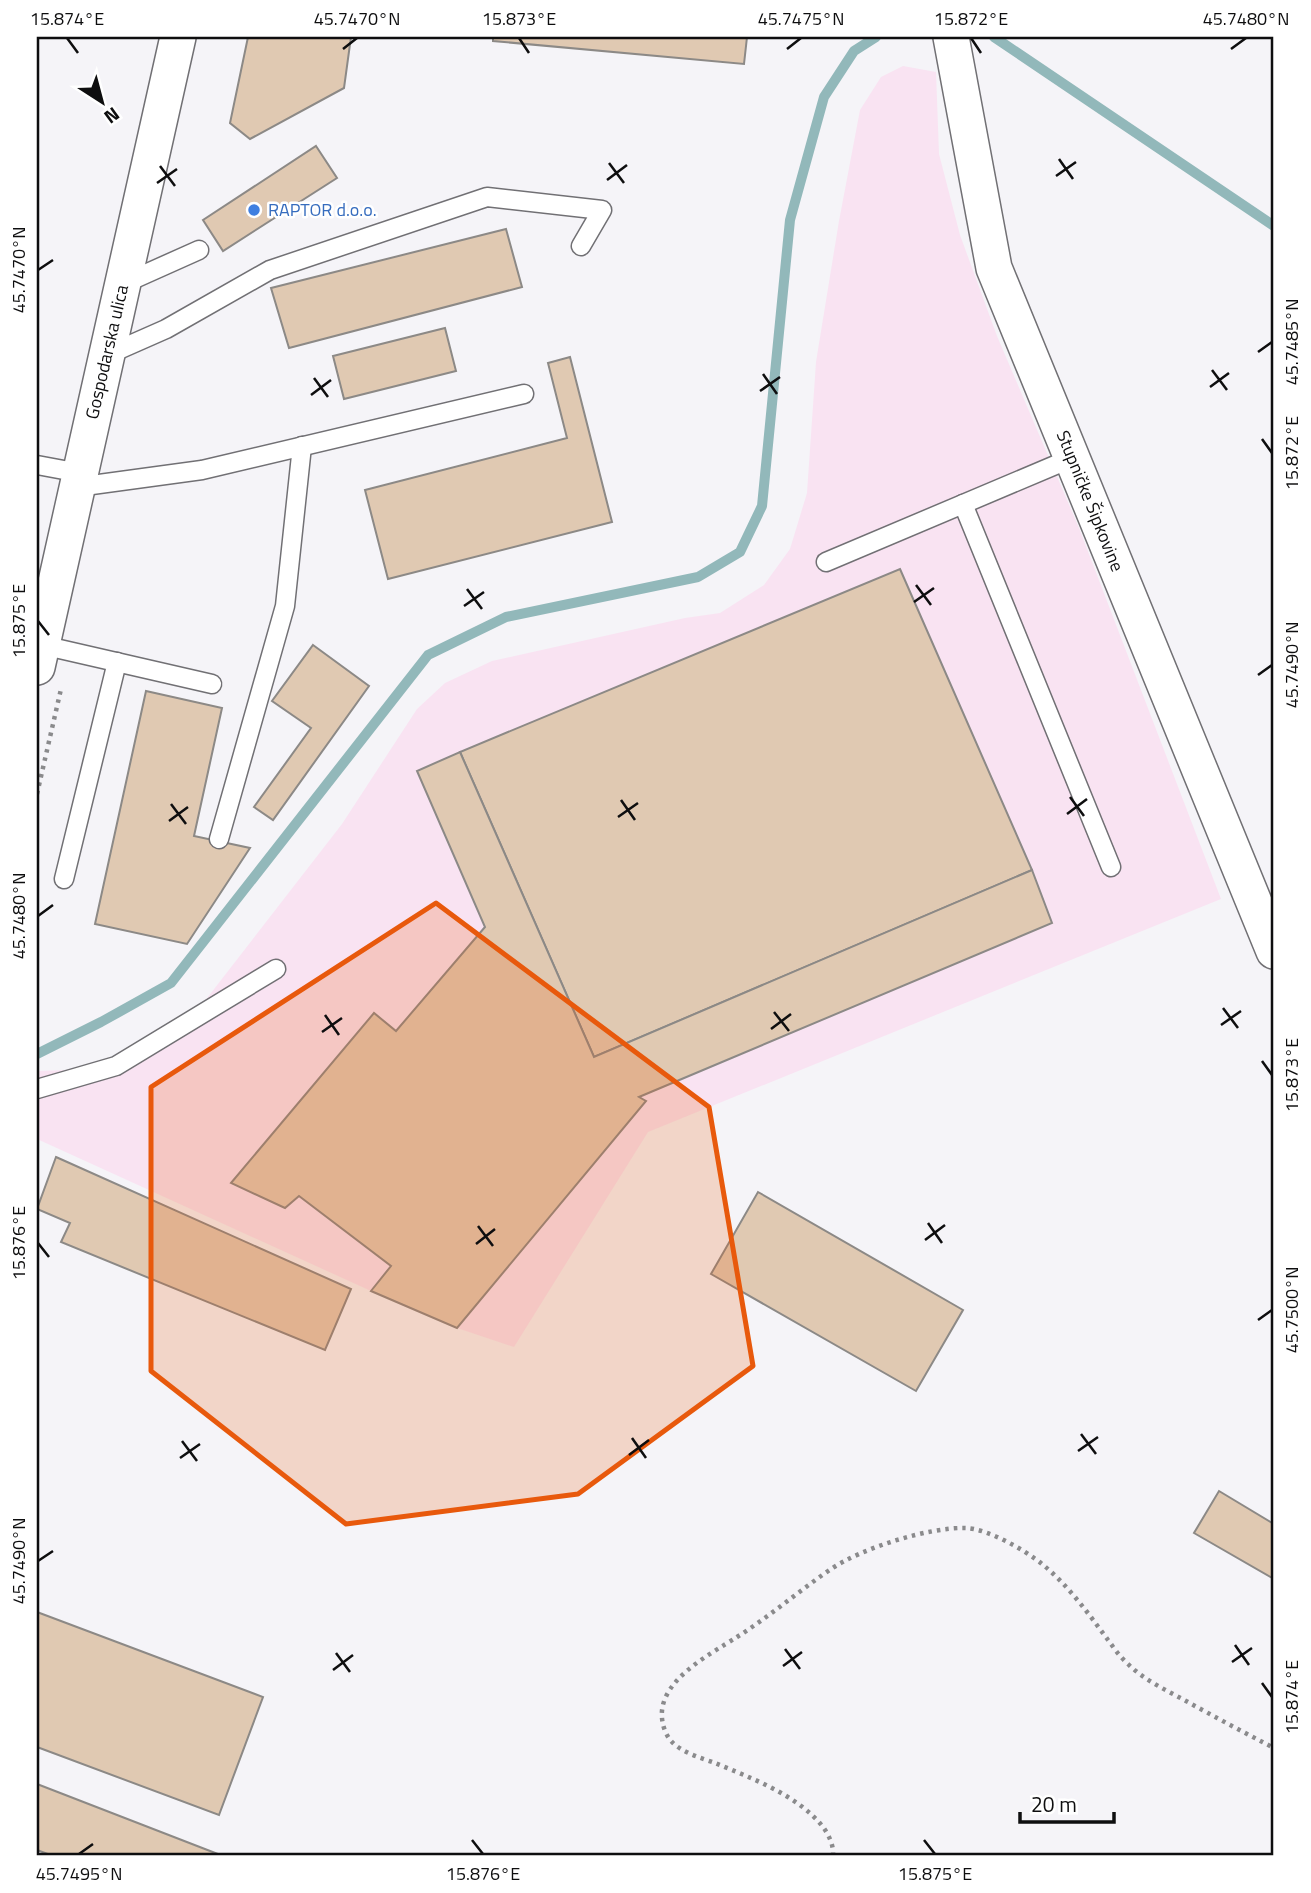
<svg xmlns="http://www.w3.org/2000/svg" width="1311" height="1893" font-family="'Titillium Web',sans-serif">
<rect width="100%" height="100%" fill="#f5f4f8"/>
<polygon fill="#f9e3f2" points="903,66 936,72 939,154 960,235 997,336 1079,528 1221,899 648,1132 514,1347 457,1328 371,1291 37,1139 37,1071 70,1070 120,1058 204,1002 342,824 417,709 445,683 492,661 685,618 720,613 764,585 790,549 807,493 816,362 839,221 860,110 881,77"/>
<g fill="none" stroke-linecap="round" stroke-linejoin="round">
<g stroke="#92b8ba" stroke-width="10">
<polyline points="994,37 1274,226"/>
<polyline points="37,1054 101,1022 171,983 428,655 506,617 698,577 740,552 762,506 790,220 824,97 854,51 876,37"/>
</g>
</g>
<g fill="#e0c9b2" stroke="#8c8986" stroke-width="2">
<polygon points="248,37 351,37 344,88 250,139 230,123"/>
<polygon points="493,37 747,37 744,64 493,41"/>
<polygon points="316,146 337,178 223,251 203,220"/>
<polygon points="506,229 522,287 289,348 271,288"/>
<polygon points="445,328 456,371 344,399 333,356"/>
<polygon points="570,357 612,522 388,579 365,490 567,438 548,363"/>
<polygon points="900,569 1032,870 594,1057 460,752"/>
<polygon points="313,645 369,686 273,820 254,807 311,728 272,701"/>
<polygon points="146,691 222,708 194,836 250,848 187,944 95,924"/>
<polygon points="460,752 594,1057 1032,870 1052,923 639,1097 646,1101 457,1328 371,1291 391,1266 299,1196 285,1208 231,1183 374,1013 396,1031 485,927 417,771"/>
<polygon points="56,1157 351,1289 325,1350 61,1242 70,1223 37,1209"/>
<polygon points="758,1192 963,1310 916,1391 711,1274"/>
<polygon points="1219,1491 1274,1524 1274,1579 1194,1533"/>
<polygon points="37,1612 263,1697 219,1815 37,1747"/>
<polygon points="37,1784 223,1856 53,1856 37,1850"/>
</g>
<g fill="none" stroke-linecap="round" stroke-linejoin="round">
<defs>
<g id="lane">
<polyline points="123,284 199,250"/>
<polyline points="107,355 166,329 270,270 487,197 602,210 581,246"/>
<polyline points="37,465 80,473"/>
<polyline points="77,487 202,470 524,394"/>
<polyline points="963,504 1111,867"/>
<polyline points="826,562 1072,458"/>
<polyline points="42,645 212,684"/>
<polyline points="219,839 285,606 302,446"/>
<polyline points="64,879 117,662"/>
<polyline points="37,1089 116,1066 276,969"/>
</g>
<g id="street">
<polyline points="951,37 994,268 1274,951"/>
<polyline points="37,667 178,37"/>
</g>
</defs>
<use href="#lane" stroke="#717074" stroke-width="21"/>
<use href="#street" stroke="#717074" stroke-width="38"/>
<g stroke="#8a8a8c" stroke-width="4.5" stroke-dasharray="3.5 5" stroke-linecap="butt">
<polyline points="37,794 61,689"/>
<path d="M 833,1856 C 834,1846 829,1835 823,1827 C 798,1795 751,1778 715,1763 C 701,1758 683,1753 672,1742 C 668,1738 664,1730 663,1724 C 653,1683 709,1655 737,1637 C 770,1616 799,1591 831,1569 C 862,1548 929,1527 966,1528 C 988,1529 1025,1550 1042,1564 C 1068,1585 1088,1613 1108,1640 C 1114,1648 1120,1657 1128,1664 C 1144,1680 1166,1690 1186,1701 C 1215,1717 1245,1733 1274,1748"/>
</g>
<use href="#lane" stroke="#fff" stroke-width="18"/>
<use href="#street" stroke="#fff" stroke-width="35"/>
</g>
<path fill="#e8590c" fill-opacity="0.2" stroke="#e8590c" stroke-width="5" stroke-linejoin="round" d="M 436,903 L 709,1107 L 753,1366 L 578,1494 L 346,1524 L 151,1371 L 151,1087 Z"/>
<path fill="none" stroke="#0e0e0f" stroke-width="2.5" d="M 67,38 L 78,53M 519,38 L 529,53M 971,38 L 981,53M 343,49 L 357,38M 787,49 L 801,38M 1231,49 L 1246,38M 1059,159 L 1073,179M 609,163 L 624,183M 160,166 L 175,186M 1056,176 L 1076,162M 607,180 L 627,165M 157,183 L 177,169M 38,270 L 53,260M 1258,352 L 1272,342M 1212,370 L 1227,390M 763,374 L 777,394M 314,378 L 328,397M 1210,387 L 1229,373M 760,391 L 780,377M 311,395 L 331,380M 1262,439 L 1272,453M 916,585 L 931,605M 467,589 L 482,609M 914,602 L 934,588M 464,606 L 484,592M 38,621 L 49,635M 1258,675 L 1272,665M 1070,797 L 1084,816M 621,800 L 635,820M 171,804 L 186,824M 1067,814 L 1087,799M 618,817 L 638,803M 169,821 L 188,807M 38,916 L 53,905M 1223,1008 L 1238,1028M 774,1012 L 789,1031M 325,1015 L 339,1035M 1221,1025 L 1241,1011M 771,1029 L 791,1014M 322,1032 L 342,1018M 1262,1061 L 1272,1075M 928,1223 L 942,1243M 478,1226 L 493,1246M 925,1240 L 945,1225M 38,1243 L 49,1257M 476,1244 L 495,1229M 1258,1320 L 1272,1310M 1081,1434 L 1096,1454M 632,1438 L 646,1458M 182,1441 L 197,1461M 1078,1451 L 1098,1437M 629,1455 L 649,1440M 180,1458 L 200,1444M 38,1561 L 53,1551M 1235,1645 L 1249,1665M 785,1649 L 800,1669M 336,1653 L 350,1672M 1232,1662 L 1252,1648M 783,1666 L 802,1652M 333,1670 L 353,1655M 1262,1683 L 1272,1697M 472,1840 L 483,1854M 924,1840 L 935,1854M 79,1854 L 93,1844"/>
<circle fill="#3f7fe0" stroke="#fff" stroke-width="2.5" cx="254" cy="210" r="7"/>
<g text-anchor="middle" stroke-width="5" stroke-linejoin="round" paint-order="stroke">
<g font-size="18" fill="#366cbe" stroke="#fff" text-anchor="start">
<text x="268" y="216">RAPTOR d.o.o.</text>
</g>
<g font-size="18" fill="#0e0e0f" stroke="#fff">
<text transform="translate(107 352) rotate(-77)" y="6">Gospodarska ulica</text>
<text transform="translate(1090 501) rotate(68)" y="6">Stupničke Šipkovine</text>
</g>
</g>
<rect width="1311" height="1893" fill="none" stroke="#ffffff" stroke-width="77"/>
<g transform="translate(102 102) rotate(144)" stroke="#ffffff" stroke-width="5" paint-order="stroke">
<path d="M0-5L12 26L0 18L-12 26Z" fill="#0e0e0f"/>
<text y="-10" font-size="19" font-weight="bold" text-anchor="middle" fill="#0e0e0f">N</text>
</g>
<path d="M1020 1812v10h94v-10" fill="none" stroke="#0e0e0f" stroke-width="3.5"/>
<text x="1031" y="1812" font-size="21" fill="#0e0e0f" stroke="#ffffff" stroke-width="5" paint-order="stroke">20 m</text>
<rect x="38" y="38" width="1234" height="1816" fill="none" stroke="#0e0e0f" stroke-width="2.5"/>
<g font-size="18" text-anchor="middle" fill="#0e0e0f">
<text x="67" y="25">15.874°E</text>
<text x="357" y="25">45.7470°N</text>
<text x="519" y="25">15.873°E</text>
<text x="801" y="25">45.7475°N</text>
<text x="971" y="25">15.872°E</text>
<text x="1246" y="25">45.7480°N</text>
<text transform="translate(19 270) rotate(-90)" y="6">45.7470°N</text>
<text transform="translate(1292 342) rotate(-90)" y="6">45.7485°N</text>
<text transform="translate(1292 453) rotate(-90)" y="6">15.872°E</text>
<text transform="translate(19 621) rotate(-90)" y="6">15.875°E</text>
<text transform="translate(1292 665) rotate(-90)" y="6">45.7490°N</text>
<text transform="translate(19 916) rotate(-90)" y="6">45.7480°N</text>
<text transform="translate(1292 1075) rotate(-90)" y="6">15.873°E</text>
<text transform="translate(19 1243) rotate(-90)" y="6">15.876°E</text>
<text transform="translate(1292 1310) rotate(-90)" y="6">45.7500°N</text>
<text transform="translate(19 1561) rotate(-90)" y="6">45.7490°N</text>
<text transform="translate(1292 1697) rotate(-90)" y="6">15.874°E</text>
<text x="79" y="1880">45.7495°N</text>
<text x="483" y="1880">15.876°E</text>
<text x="935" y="1880">15.875°E</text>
</g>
</svg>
